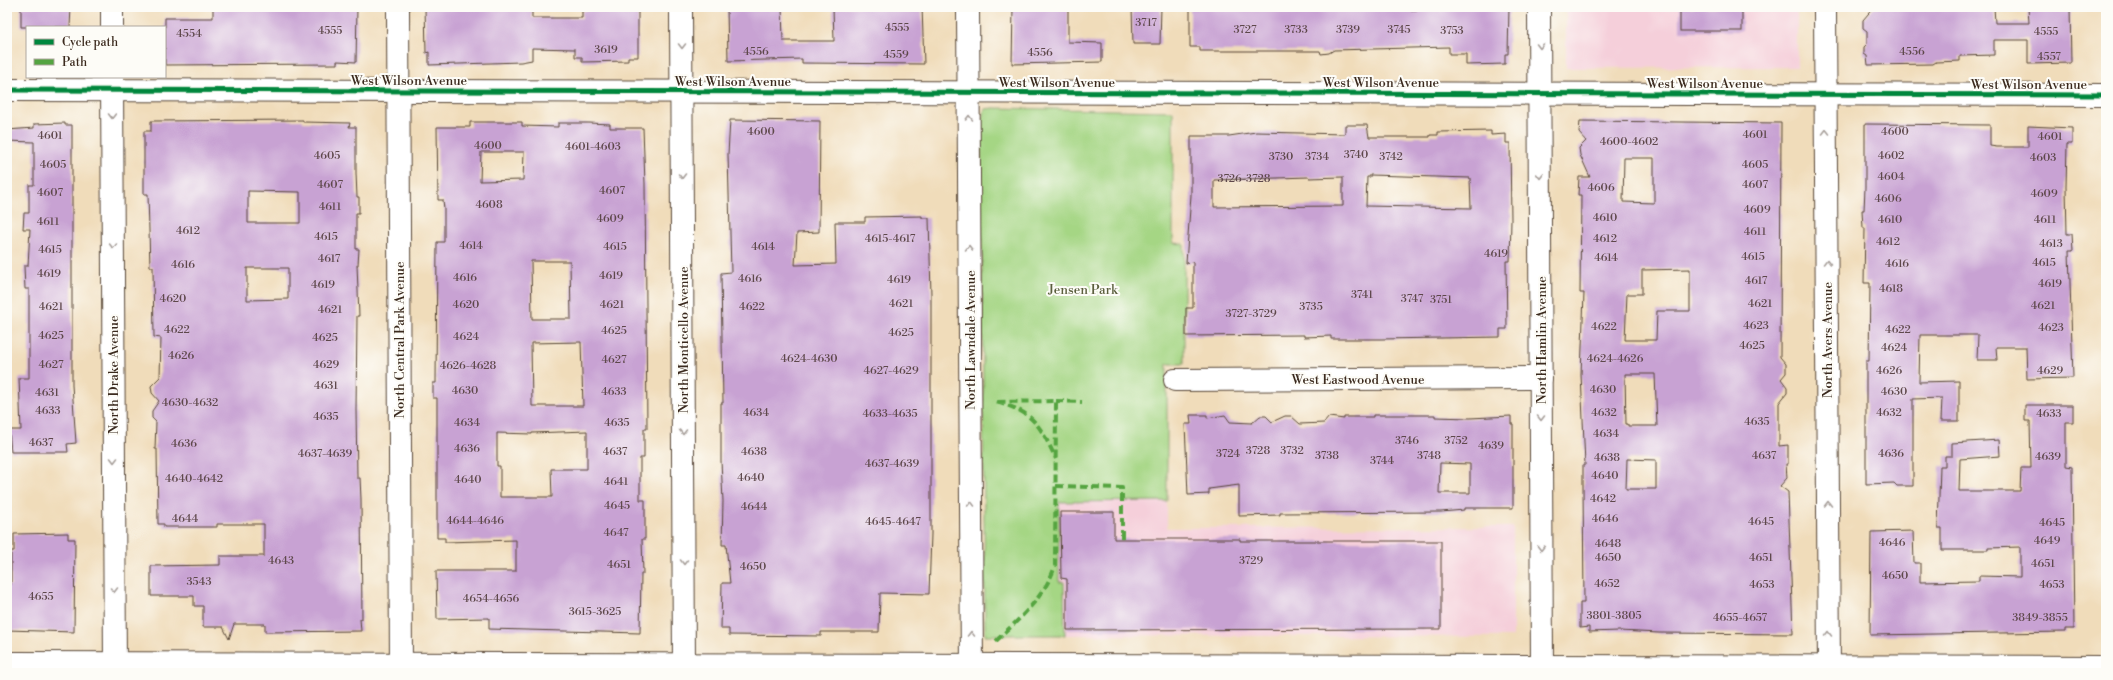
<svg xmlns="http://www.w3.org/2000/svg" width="2113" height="680" font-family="'Libre Bodoni',serif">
<rect width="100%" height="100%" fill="#fdfcf7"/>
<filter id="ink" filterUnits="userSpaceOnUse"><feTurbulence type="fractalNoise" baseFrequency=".025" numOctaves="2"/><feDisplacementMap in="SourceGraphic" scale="8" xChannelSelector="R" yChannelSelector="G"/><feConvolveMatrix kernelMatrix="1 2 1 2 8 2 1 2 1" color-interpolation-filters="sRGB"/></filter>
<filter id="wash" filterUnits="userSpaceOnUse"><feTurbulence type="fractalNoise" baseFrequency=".012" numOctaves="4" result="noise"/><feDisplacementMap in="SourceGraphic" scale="16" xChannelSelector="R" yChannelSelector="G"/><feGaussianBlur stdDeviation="0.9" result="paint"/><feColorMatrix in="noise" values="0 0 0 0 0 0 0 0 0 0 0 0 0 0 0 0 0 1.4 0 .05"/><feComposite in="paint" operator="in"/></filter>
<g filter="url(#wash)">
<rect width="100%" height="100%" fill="#f0dcba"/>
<g fill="#f5cfda">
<polygon points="1566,7 1797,7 1797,67 1566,68"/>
<polygon points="1059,501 1167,501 1167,528 1513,527 1513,637 1065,635 1064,582 1059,582"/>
</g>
<polygon fill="#a5d684" stroke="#708051" points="993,108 1173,111 1173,243 1184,244 1184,364 1167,364 1167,501 1059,502 1059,582 1064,582 1065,635 985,635 981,122 985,109"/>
<g id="blocks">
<g fill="#c8a2d3" fill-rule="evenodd">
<polygon points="21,7 71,7 70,27 21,27"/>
<polygon points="213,7 357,7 356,62 337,61 337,64 165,65 165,18 213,18"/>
<polygon points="425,7 532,7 532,18 582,18 582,11 588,10 588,7 638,7 638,57 628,57 628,61 582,62 582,57 575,57 575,49 532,48 532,60 521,62 429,65 429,52 426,53"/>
<polygon points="727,7 782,7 783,41 834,41 833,7 922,7 924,64 802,63 802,59 728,61"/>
<polygon points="1013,7 1068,7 1068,42 1102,43 1102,62 1012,64"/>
<polygon points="1132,7 1161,7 1160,44 1133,44"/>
<polygon points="1190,7 1383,7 1383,10 1443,10 1443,7 1509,7 1508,54 1505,54 1505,64 1466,65 1466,54 1449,54 1449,47 1334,50 1329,53 1321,54 1320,51 1200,51 1200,47 1190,47"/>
<rect x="1680" y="7" width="62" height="24"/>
<polygon points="1874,7 1994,7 1995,23 2029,23 2028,7 2070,7 2071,63 2028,64 2028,40 1994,40 1994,55 1960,56 1960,61 1936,62 1933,64 1868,65 1867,56 1864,54 1864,47 1867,44 1867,31 1863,28 1863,20"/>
<path d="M 303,120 L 303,122 L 350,123 L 349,127 L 356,127 L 356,173 L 357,197 L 359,197 L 359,213 L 356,213 L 356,249 L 359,249 L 358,265 L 357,265 L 359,316 L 357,316 L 356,410 L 357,478 L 360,478 L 361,499 L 362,619 L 360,619 L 361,631 L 265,632 L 265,624 L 234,624 L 229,639 L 223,627 L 203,627 L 203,606 L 194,606 L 194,596 L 151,596 L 151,566 L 220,565 L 220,556 L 264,556 L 264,524 L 217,524 L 217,527 L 164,527 L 164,524 L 158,524 L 157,449 L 155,449 L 156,422 L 152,418 L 152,411 L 159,401 L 152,393 L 151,386 L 160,377 L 161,338 L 154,337 L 153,267 L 150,267 L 148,194 L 144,194 L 144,131 L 151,131 L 151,121 ZM 248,191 L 300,192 L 300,223 L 248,223 ZM 247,268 L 288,268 L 288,299 L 247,300 Z"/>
<polygon points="730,120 820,121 819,232 797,233 795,265 836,264 835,222 865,222 865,217 922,216 922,218 929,218 931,295 931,534 929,594 880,593 879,632 821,632 821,636 729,635 729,629 721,629 722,583 730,583 726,545 722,545 723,501 721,461 721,403 723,403 721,273 731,272 728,154"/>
<path d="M 1580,121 L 1781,123 L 1780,357 L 1786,364 L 1786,373 L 1781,379 L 1787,387 L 1787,393 L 1779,403 L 1779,446 L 1788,445 L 1788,464 L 1786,464 L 1787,478 L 1780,486 L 1788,492 L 1793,634 L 1659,633 L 1619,631 L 1589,632 L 1589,627 L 1580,628 L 1580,603 L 1584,603 L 1583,484 L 1583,465 L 1585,465 L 1581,374 L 1584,293 L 1580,293 L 1581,195 L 1578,195 L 1579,177 L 1590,177 L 1580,155 L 1579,148 L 1586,141 L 1579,133 ZM 1624,158 L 1654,158 L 1654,203 L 1623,202 ZM 1690,269 L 1690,311 L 1657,311 L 1656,340 L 1625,340 L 1627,294 L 1642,294 L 1642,270 ZM 1625,374 L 1655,374 L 1657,426 L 1628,426 L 1628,424 L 1626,424 ZM 1627,459 L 1656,460 L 1656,489 L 1626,489 Z"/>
<path d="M 470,122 L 522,122 L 522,126 L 558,127 L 558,123 L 589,123 L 610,124 L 610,128 L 643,128 L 645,184 L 647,429 L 644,429 L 644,458 L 640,458 L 640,500 L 645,500 L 645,539 L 642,539 L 643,574 L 641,574 L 640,633 L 489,629 L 489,618 L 437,619 L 436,571 L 516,571 L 516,540 L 445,542 L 445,538 L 437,538 L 437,398 L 433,398 L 433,383 L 436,383 L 437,242 L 444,242 L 444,209 L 443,200 L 438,200 L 437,127 L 470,127 ZM 481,152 L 524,152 L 523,180 L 480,181 ZM 531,261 L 570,261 L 571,319 L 532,319 ZM 581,342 L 583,406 L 532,406 L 531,343 ZM 587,431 L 587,469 L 551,469 L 552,497 L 500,497 L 500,466 L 497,466 L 497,433 L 532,434 L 532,433 Z"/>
<polygon points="65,123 65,125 72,125 72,385 76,443 67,444 68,452 11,452 9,430 21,430 19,378 29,378 29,289 25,289 24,266 28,266 30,229 23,229 24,213 29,213 29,185 34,185 34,142 7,141 7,130 34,128 34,124"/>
<polygon points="1865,124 1990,125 1990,146 1997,147 2028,147 2028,126 2072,128 2072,144 2067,144 2066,187 2067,234 2072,234 2073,251 2069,251 2073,378 2027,379 2026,347 1996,347 1997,360 1977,360 1978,335 1920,335 1919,382 1959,381 1959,421 1941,421 1942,398 1913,399 1913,486 1897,486 1894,483 1866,484 1866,361 1869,361 1870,283 1864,283 1865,228 1863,228 1862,210 1864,210 1865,188"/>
<path d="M 1345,125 L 1367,125 L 1369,137 L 1430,137 L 1430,135 L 1438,135 L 1438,132 L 1491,131 L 1491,135 L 1506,134 L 1506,143 L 1510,143 L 1511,220 L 1510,261 L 1506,261 L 1507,329 L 1500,329 L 1500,337 L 1381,339 L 1331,339 L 1331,336 L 1304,337 L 1304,335 L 1186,336 L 1186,308 L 1193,308 L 1193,262 L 1186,263 L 1191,195 L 1191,136 L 1229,136 L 1256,132 L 1345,134 ZM 1370,175 L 1470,178 L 1471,208 L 1366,206 L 1367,177 L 1370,177 ZM 1309,177 L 1309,178 L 1343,177 L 1343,206 L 1214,207 L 1214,180 Z"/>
<polygon points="2025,405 2073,405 2073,422 2066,422 2066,466 2072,467 2074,629 2065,629 2065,632 1870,635 1871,532 1913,531 1914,563 1920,563 1920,582 1979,581 1979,576 2020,577 2020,547 1988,548 1988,550 1942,550 1942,528 1938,528 1940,466 1945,466 1945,456 1952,456 1952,443 1999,440 2000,456 1960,459 1959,491 2020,491 2021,468 2031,468 2030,421 2025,421"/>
<path d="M 1190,415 L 1207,415 L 1207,418 L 1225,415 L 1230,422 L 1252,423 L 1260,416 L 1266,416 L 1272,422 L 1285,416 L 1291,416 L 1300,424 L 1324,423 L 1329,417 L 1344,419 L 1344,417 L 1373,417 L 1373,415 L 1435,415 L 1435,417 L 1470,418 L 1511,416 L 1511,424 L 1513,424 L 1513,508 L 1464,508 L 1464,510 L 1441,512 L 1280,513 L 1280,515 L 1239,516 L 1239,485 L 1209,489 L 1209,494 L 1188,495 L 1185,424 L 1191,424 ZM 1440,463 L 1470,464 L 1470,493 L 1439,493 Z"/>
<polygon points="1060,512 1114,512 1114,539 1240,539 1240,541 1441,541 1441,629 1067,630 1067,579 1061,578"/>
<polygon points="68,533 68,539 75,539 74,632 7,630 7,585 11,585 11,551 14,551 14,534"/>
</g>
</g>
</g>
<g filter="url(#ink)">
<use href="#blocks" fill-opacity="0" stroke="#564535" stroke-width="1"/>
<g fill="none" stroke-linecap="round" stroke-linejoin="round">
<defs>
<g id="minor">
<polyline points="112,7 112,27"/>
<polyline points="398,7 401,673"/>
<polyline points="681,7 684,673"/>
<polyline points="968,7 972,673"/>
<polyline points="1539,7 1542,673"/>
<polyline points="1825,7 1829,673"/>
<polyline points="112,77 115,673"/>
<polyline points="7,90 2106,95"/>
<polyline points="1175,380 1541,378"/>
<polyline points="7,663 2106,667"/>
</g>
</defs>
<use href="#minor" stroke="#564535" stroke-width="24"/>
<use href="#minor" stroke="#fff" stroke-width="22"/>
<g stroke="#54a441" stroke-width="4" stroke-dasharray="8 4" stroke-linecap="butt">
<polyline points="1056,401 1082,402"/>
<polyline points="1056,486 1122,488 1122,539"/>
<path d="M 996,641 C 1019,619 1045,597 1055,566 L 1056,401 L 995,402 C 1033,411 1040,425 1056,459"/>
</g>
<defs>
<polyline id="cycleway" points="7,90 2106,95"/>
</defs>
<use href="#cycleway" stroke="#fdfcf7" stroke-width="8"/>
<use href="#cycleway" stroke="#00873e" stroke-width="5"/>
</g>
<defs><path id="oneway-chevron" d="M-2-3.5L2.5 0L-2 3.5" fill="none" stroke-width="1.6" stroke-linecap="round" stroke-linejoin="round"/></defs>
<g stroke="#a79f9a">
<use href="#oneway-chevron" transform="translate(682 46) rotate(90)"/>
<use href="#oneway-chevron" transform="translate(1540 46) rotate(90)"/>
<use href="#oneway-chevron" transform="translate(112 116) rotate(90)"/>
<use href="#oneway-chevron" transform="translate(969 118) rotate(-90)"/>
<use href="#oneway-chevron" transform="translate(1826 132) rotate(-90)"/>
<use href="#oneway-chevron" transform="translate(682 176) rotate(90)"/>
<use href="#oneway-chevron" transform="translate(1540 176) rotate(90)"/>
<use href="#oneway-chevron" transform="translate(113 246) rotate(90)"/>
<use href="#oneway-chevron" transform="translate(969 248) rotate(-90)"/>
<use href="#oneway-chevron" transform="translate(1827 262) rotate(-90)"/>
<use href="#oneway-chevron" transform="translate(1541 418) rotate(90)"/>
<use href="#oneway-chevron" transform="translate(683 432) rotate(90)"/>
<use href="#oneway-chevron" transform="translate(114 460) rotate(90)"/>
<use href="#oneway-chevron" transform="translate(971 504) rotate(-90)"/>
<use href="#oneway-chevron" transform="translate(1828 504) rotate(-90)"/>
<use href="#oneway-chevron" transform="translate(1541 548) rotate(90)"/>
<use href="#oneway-chevron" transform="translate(684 562) rotate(90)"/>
<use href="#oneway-chevron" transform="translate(114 590) rotate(90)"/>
<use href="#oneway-chevron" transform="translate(971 634) rotate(-90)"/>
<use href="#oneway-chevron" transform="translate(1828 634) rotate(-90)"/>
</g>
</g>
<g text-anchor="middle" stroke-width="4" stroke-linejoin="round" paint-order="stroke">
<g font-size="11" fill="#5e484b">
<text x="1146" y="26">3717</text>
<text x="897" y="31">4555</text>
<text x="1245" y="33">3727</text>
<text x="1296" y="33">3733</text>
<text x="1348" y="33">3739</text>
<text x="1399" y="33">3745</text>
<text x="330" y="34">4555</text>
<text x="1452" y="34">3753</text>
<text x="2046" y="35">4555</text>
<text x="189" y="37">4554</text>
<text x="606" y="53">3619</text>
<text x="756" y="55">4556</text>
<text x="1912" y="55">4556</text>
<text x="1040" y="56">4556</text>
<text x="896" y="58">4559</text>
<text x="2049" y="60">4557</text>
<text x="761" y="135">4600</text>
<text x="1895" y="135">4600</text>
<text x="1755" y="138">4601</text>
<text x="50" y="139">4601</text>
<text x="2050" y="140">4601</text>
<text x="1629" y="145">4600-4602</text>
<text x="488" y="149">4600</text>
<text x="593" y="150">4601-4603</text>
<text x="1356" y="158">3740</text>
<text x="327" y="159">4605</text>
<text x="1891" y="159">4602</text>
<text x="1281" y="160">3730</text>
<text x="1317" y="160">3734</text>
<text x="1391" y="160">3742</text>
<text x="2043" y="161">4603</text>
<text x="53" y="168">4605</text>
<text x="1755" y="168">4605</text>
<text x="1891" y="180">4604</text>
<text x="1244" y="182">3726-3728</text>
<text x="330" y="188">4607</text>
<text x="1755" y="188">4607</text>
<text x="1601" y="191">4606</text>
<text x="612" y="194">4607</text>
<text x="50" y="196">4607</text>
<text x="2044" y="197">4609</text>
<text x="1888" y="202">4606</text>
<text x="489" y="208">4608</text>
<text x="330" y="210">4611</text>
<text x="1757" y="213">4609</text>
<text x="1605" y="221">4610</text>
<text x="610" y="222">4609</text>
<text x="1890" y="223">4610</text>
<text x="2045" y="223">4611</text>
<text x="48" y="225">4611</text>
<text x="188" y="234">4612</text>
<text x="1755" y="235">4611</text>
<text x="326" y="240">4615</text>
<text x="890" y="242">4615-4617</text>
<text x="1605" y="242">4612</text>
<text x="1888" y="245">4612</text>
<text x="2051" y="247">4613</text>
<text x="471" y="249">4614</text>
<text x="615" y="250">4615</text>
<text x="763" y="250">4614</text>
<text x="50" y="253">4615</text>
<text x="1496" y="257">4619</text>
<text x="1753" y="260">4615</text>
<text x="1606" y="261">4614</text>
<text x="329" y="262">4617</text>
<text x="2044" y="266">4615</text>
<text x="1897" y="267">4616</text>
<text x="183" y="268">4616</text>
<text x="49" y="277">4619</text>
<text x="611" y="279">4619</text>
<text x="465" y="281">4616</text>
<text x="750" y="282">4616</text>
<text x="899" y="283">4619</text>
<text x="1756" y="284">4617</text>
<text x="2050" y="287">4619</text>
<text x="323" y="288">4619</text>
<text x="1891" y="292">4618</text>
<text x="1362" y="298">3741</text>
<text x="173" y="302">4620</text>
<text x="1412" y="302">3747</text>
<text x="1441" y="303">3751</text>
<text x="901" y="307">4621</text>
<text x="1760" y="307">4621</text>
<text x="466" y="308">4620</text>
<text x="612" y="308">4621</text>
<text x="2043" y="309">4621</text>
<text x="51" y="310">4621</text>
<text x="752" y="310">4622</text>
<text x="1311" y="310">3735</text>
<text x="330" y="313">4621</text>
<text x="1251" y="317">3727-3729</text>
<text x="1756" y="329">4623</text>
<text x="1604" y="330">4622</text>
<text x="2051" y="331">4623</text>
<text x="177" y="333">4622</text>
<text x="1898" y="333">4622</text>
<text x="614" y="334">4625</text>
<text x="901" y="336">4625</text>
<text x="51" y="339">4625</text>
<text x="466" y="340">4624</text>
<text x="325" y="341">4625</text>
<text x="1752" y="349">4625</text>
<text x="1894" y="351">4624</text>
<text x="181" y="359">4626</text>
<text x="809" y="362">4624-4630</text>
<text x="1615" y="362">4624-4626</text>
<text x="614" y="363">4627</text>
<text x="51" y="368">4627</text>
<text x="326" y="368">4629</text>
<text x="468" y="369">4626-4628</text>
<text x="891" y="374">4627-4629</text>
<text x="1889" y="374">4626</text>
<text x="2050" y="374">4629</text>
<text x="326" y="389">4631</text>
<text x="1603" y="393">4630</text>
<text x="465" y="394">4630</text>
<text x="614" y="395">4633</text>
<text x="1894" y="395">4630</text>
<text x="47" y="396">4631</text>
<text x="190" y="406">4630-4632</text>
<text x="48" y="414">4633</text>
<text x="756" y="416">4634</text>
<text x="1604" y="416">4632</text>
<text x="1889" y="416">4632</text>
<text x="890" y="417">4633-4635</text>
<text x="2049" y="417">4633</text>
<text x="326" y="420">4635</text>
<text x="1757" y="425">4635</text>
<text x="467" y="426">4634</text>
<text x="617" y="426">4635</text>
<text x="1606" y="437">4634</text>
<text x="1407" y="444">3746</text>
<text x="1456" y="444">3752</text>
<text x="41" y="446">4637</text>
<text x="184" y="447">4636</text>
<text x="1491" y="449">4639</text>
<text x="467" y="452">4636</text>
<text x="1258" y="454">3728</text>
<text x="1292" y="454">3732</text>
<text x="615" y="455">4637</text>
<text x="754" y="455">4638</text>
<text x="325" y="457">4637-4639</text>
<text x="1228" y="457">3724</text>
<text x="1891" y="457">4636</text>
<text x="1327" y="459">3738</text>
<text x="1429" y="459">3748</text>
<text x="1764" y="459">4637</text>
<text x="2048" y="460">4639</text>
<text x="1607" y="461">4638</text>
<text x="1382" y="464">3744</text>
<text x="892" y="467">4637-4639</text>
<text x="1605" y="479">4640</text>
<text x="751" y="481">4640</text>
<text x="194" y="482">4640-4642</text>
<text x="468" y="483">4640</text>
<text x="616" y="485">4641</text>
<text x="1603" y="502">4642</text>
<text x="617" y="509">4645</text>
<text x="754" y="510">4644</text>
<text x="185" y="522">4644</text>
<text x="1605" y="522">4646</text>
<text x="475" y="524">4644-4646</text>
<text x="893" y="525">4645-4647</text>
<text x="1761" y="525">4645</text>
<text x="2052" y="526">4645</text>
<text x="616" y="536">4647</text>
<text x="2047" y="544">4649</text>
<text x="1892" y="546">4646</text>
<text x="1608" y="547">4648</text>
<text x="1608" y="561">4650</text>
<text x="1761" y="561">4651</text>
<text x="281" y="564">4643</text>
<text x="1251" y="564">3729</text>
<text x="2043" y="567">4651</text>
<text x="619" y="568">4651</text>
<text x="753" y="570">4650</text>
<text x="1895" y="579">4650</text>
<text x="199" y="585">3543</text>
<text x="1607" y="587">4652</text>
<text x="1762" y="588">4653</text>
<text x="2052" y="588">4653</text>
<text x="41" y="600">4655</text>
<text x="491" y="602">4654-4656</text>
<text x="595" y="615">3615-3625</text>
<text x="1614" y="619">3801-3805</text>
<text x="1740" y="621">4655-4657</text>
<text x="2040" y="621">3849-3855</text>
</g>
<g font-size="13" fill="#3b2a1e" stroke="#fdfcf7">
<text x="409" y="85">West Wilson Avenue</text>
<text x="733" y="86">West Wilson Avenue</text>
<text x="1057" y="87">West Wilson Avenue</text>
<text x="1381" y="87">West Wilson Avenue</text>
<text x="1705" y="88">West Wilson Avenue</text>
<text x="2029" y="89">West Wilson Avenue</text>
<text transform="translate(399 340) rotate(-90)" y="5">North Central Park Avenue</text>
<text transform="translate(683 340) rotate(-90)" y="5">North Monticello Avenue</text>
<text transform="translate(970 340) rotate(-90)" y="5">North Lawndale Avenue</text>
<text transform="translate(1541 340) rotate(-90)" y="5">North Hamlin Avenue</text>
<text transform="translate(1827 340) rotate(-90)" y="5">North Avers Avenue</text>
<text transform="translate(113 375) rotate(-90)" y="5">North Drake Avenue</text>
<text x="1358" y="384">West Eastwood Avenue</text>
</g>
<g font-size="13" fill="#5b5e3d" stroke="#fdfcf7">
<text x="1083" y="294">Jensen Park</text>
</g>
</g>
<rect width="2113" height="680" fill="none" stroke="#fdfcf7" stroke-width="24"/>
<rect x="26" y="26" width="140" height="52" fill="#fdfcf7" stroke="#afa8a0"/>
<rect x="34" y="39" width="20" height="6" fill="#00873e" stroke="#afa8a0"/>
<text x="62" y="46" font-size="12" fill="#3b2a1e">Cycle path</text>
<rect x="34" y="59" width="20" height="6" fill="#54a441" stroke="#afa8a0"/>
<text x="62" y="66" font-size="12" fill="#3b2a1e">Path</text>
</svg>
